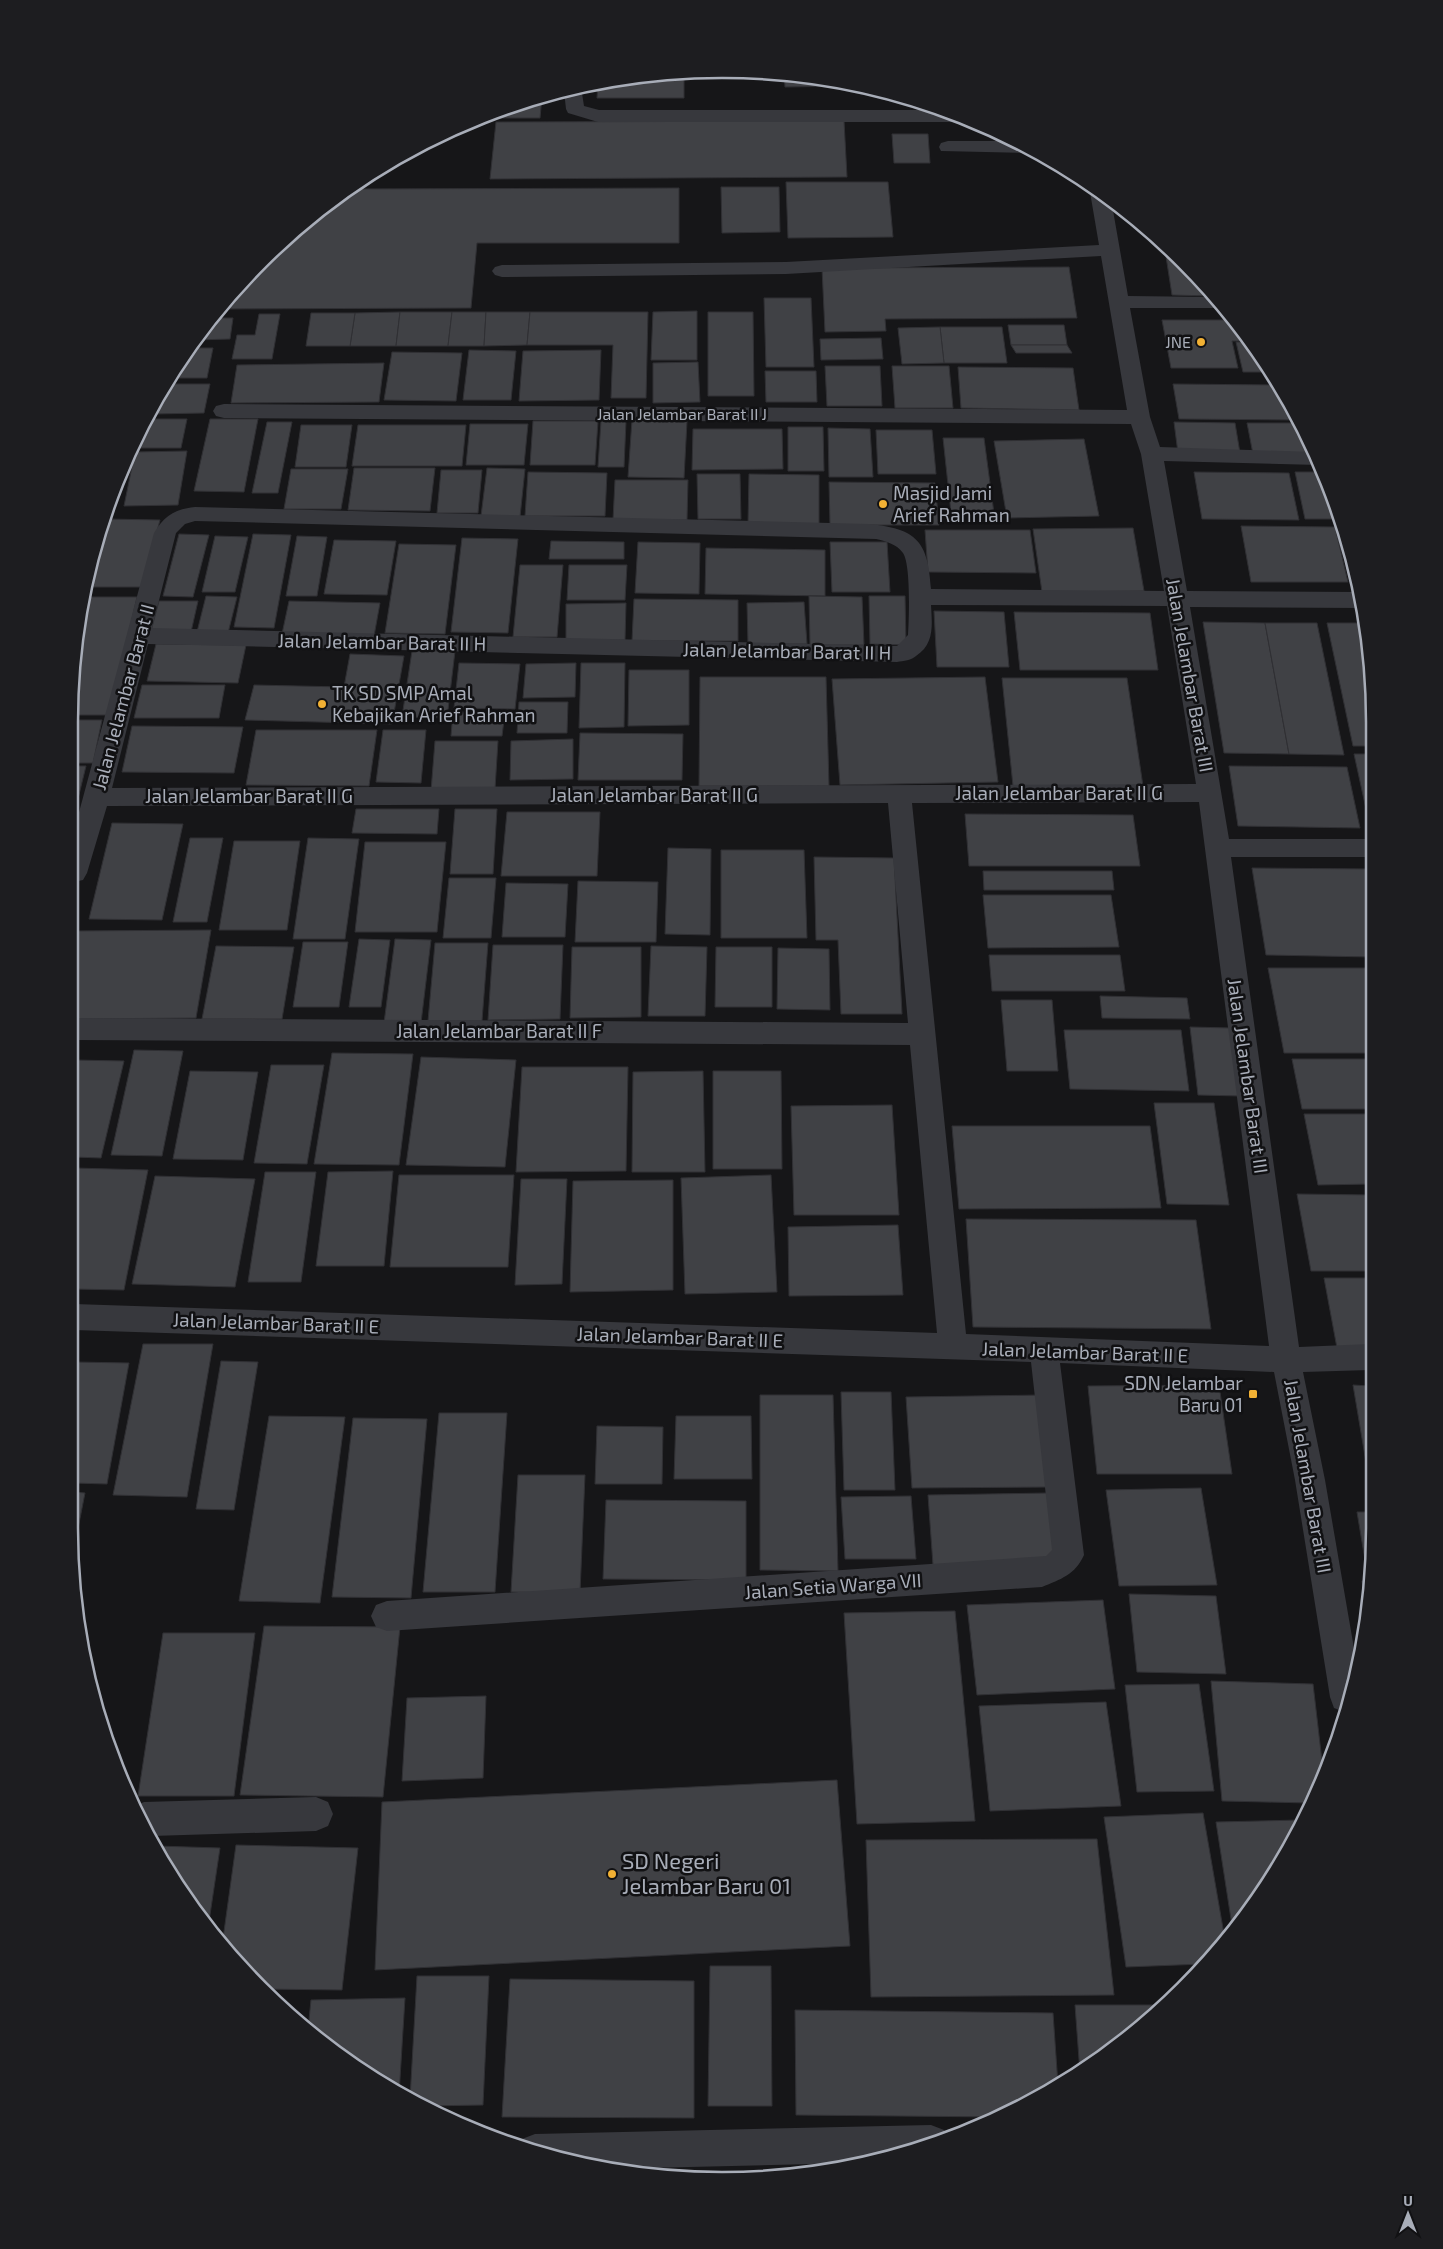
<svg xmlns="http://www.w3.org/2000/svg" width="1443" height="2249" font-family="'Exo 2',sans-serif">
<rect width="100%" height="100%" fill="#161618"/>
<g fill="#404145" stroke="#303034">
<polygon points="684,73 684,98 597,98 598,83 637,74"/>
<polygon points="784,73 847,84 847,86 785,87"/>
<polygon points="849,84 875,88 849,89"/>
<polygon points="542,96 540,118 479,118 512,103"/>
<polygon points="844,121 847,177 490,179 496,122"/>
<polygon points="892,134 928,134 930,163 894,163"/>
<polygon points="786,182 888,182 893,237 788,238"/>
<polygon points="721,187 779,187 780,232 722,233"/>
<polygon points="679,188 679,243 477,243 471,308 218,309 291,231 349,189"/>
<polygon points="1165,250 1211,296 1172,295"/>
<polygon points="1069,267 1077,318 885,319 886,331 825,332 822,268"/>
<polygon points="764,298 811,298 814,367 766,367"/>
<polygon points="697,311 697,360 651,360 653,312"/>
<polygon points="400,312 396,346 350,346 355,313"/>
<polygon points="400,312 452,312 448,346 396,346"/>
<polygon points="452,312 486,312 484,346 448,346"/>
<polygon points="486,312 530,312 527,345 484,346"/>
<polygon points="530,312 648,312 646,398 611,398 613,345 527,345"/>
<polygon points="708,312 753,312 754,396 708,396"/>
<polygon points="311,313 355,313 350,346 306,346"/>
<polygon points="259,314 280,314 272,359 232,359 237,335 255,335"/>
<polygon points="209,318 233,318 230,339 195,340"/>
<polygon points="1162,320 1236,320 1250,341 1232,341 1238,368 1171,368"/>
<polygon points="1008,325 1064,325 1067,345 1011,345"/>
<polygon points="940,327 1002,327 1007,363 944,363"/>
<polygon points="940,327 944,363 902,364 898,328"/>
<polygon points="881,338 883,359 821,360 820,339"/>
<polygon points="1236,342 1250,342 1269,372 1243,372"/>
<polygon points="1011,345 1067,345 1072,353 1016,353"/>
<polygon points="190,348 213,348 207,378 172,378"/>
<polygon points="469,350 516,351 511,400 463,400"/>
<polygon points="601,350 599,400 519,401 523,351"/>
<polygon points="392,352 462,353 456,401 384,400"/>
<polygon points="698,362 700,402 653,403 653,363"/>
<polygon points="384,363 379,402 231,403 237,365"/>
<polygon points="825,366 880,366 882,406 827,406"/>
<polygon points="892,366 949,366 953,408 895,408"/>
<polygon points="958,367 1073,368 1079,410 961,408"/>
<polygon points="765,371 816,371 817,402 766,402"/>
<polygon points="169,384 210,384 204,413 152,414"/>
<polygon points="1173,384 1277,385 1299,420 1179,419"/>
<polygon points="149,419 187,419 181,448 132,448"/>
<polygon points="210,419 258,419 244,492 194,491"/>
<polygon points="632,420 687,421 684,478 628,477"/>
<polygon points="533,421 598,421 595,465 530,465"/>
<polygon points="601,421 626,421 624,467 598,467"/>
<polygon points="267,422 292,422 278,493 252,493"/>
<polygon points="1174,422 1235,423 1240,453 1178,453"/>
<polygon points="1247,423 1301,423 1315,454 1253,454"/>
<polygon points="470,424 528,424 524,465 466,465"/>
<polygon points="301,425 352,425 346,467 295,467"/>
<polygon points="358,425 466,425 462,466 352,466"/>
<polygon points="788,427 823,427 824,471 788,471"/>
<polygon points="828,428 870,429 873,477 829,477"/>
<polygon points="693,429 782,429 783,469 692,470"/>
<polygon points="876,430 932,430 936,474 878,474"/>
<polygon points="943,438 984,438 995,521 952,522"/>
<polygon points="1084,439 1099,516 1007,518 994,441"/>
<polygon points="187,451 178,505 124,506 135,452"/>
<polygon points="354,468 435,468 430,511 348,510"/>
<polygon points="487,468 525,469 520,517 481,516"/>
<polygon points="291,469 348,469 341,509 284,509"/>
<polygon points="441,470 482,470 478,513 437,513"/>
<polygon points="528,472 607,473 605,516 525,516"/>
<polygon points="1194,472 1289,473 1299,520 1202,519"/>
<polygon points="1295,472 1322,472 1340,519 1305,519"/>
<polygon points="697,474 740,474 741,519 698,519"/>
<polygon points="749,474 819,475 819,524 748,524"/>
<polygon points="615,480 688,480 687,520 613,520"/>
<polygon points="829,482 935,483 939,525 830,525"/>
<polygon points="106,519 160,520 142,587 88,587"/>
<polygon points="1341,525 1352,552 1356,579 1352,579"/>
<polygon points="1241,526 1335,527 1348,582 1251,582"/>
<polygon points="1133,528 1144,591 1042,592 1033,529"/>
<polygon points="925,530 1030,530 1036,573 928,572"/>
<polygon points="179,534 209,535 193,597 163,596"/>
<polygon points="253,534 291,535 274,628 234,627"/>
<polygon points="215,536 248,537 235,592 202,592"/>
<polygon points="297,536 327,537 317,596 286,596"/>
<polygon points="462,538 518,539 508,633 451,632"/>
<polygon points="334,540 396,541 387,595 324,594"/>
<polygon points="551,541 624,542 624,559 549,559"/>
<polygon points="638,542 700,543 699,594 635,593"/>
<polygon points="830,542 887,542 890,592 832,592"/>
<polygon points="399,544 456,545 445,634 385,633"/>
<polygon points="706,548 825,550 825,596 705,594"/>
<polygon points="520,565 563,565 557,637 513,637"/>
<polygon points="569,565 627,565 625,600 567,600"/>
<polygon points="206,596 237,597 228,633 197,632"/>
<polygon points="809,596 862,597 864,645 810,645"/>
<polygon points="869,596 905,596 906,645 870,644"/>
<polygon points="85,597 137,597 110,715 74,715 74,637"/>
<polygon points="634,599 738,600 738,641 632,641"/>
<polygon points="159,601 198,601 191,632 151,631"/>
<polygon points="289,601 380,603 374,636 282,634"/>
<polygon points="804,602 807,644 748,644 747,603"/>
<polygon points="626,603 625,640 566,641 566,604"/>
<polygon points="934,611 1004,612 1009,667 937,667"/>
<polygon points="1014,612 1150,613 1158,670 1020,670"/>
<polygon points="1203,622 1265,623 1289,754 1224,753"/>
<polygon points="1265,623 1317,623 1344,755 1289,754"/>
<polygon points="1327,623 1364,623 1373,679 1373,746 1353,746"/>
<polygon points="156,644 246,645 238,683 147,681"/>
<polygon points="412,651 455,651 447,718 402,717"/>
<polygon points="350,654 404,656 392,724 245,720 254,685 344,687"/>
<polygon points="459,663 520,664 515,709 454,708"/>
<polygon points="576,663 575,697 523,698 526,664"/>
<polygon points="581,663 625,663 624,727 579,728"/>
<polygon points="629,670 689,670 689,725 628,726"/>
<polygon points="700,677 826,677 829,786 699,786"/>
<polygon points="985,677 998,782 840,785 832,679"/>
<polygon points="1002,678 1127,678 1143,786 1013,786"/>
<polygon points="142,685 225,685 219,718 134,718"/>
<polygon points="519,702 568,702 567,733 517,733"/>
<polygon points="453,712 505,712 502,736 451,736"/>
<polygon points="74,720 102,720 93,763 74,763"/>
<polygon points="132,726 243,727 234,773 122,772"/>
<polygon points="256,730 377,730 369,786 246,785"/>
<polygon points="383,730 426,730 421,783 376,782"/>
<polygon points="580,733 683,734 682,780 578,780"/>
<polygon points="573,739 573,779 510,780 511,741"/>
<polygon points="435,741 498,741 495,789 431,791"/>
<polygon points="1354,754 1372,754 1372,832 1371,832"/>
<polygon points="74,766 86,766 74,815"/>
<polygon points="1229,766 1347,767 1360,828 1238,826"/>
<polygon points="356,809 439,809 437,834 352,833"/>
<polygon points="455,809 497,809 493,874 450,874"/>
<polygon points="507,812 600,812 597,876 501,876"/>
<polygon points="965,814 1133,815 1140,866 969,866"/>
<polygon points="112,823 183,824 162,920 89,919"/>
<polygon points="190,838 223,838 207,922 173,922"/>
<polygon points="308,838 359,839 345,939 293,939"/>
<polygon points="234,841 300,841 287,930 219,930"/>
<polygon points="365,842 446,842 437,932 355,932"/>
<polygon points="668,848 711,849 710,935 665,934"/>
<polygon points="721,850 804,850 807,938 721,938"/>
<polygon points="814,857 894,858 902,1014 841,1014 838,940 816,940"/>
<polygon points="1252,868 1372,869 1372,957 1266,955"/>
<polygon points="983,871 1112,871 1114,890 984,890"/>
<polygon points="449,878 496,878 491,938 443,938"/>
<polygon points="578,881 658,882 656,942 575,942"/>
<polygon points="506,883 568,884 565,937 502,937"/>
<polygon points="983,895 1111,895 1119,947 988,948"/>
<polygon points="211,930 196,1018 74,1019 74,931"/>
<polygon points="359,939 390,940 381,1007 349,1007"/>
<polygon points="395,939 431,940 421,1023 384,1023"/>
<polygon points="303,942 348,942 339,1007 293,1007"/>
<polygon points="435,943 488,943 482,1021 428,1021"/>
<polygon points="493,945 563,945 560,1019 488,1020"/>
<polygon points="216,946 294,947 282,1019 202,1019"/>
<polygon points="651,946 707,947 705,1016 648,1016"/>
<polygon points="572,947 641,947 641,1017 570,1018"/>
<polygon points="716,947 772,947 772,1007 715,1007"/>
<polygon points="778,948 829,949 830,1010 777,1009"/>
<polygon points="989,955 1120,955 1125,991 992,991"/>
<polygon points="1268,968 1372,968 1371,1053 1284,1053"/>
<polygon points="1100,996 1187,998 1190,1019 1102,1018"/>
<polygon points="1001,1000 1052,1000 1058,1071 1007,1071"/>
<polygon points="1190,1027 1231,1028 1241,1096 1198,1095"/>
<polygon points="1064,1030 1181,1030 1189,1091 1070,1089"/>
<polygon points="134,1050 183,1051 162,1156 111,1155"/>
<polygon points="332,1053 413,1054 399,1165 314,1164"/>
<polygon points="421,1057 516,1060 505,1167 406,1165"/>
<polygon points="1292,1059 1371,1059 1371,1109 1302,1109"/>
<polygon points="74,1060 124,1061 101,1158 74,1157"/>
<polygon points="271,1065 324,1065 307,1164 254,1163"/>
<polygon points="522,1067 628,1067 626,1171 516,1172"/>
<polygon points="190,1071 258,1072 243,1160 173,1159"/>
<polygon points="703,1071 705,1172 632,1172 633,1072"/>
<polygon points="713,1071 781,1071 782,1169 713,1169"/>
<polygon points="1154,1103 1214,1103 1229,1205 1167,1204"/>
<polygon points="892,1105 899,1215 794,1215 791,1106"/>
<polygon points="1304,1114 1371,1114 1371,1184 1318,1185"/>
<polygon points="952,1126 1150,1126 1161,1208 959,1209"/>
<polygon points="74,1168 148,1170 124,1290 74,1289"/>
<polygon points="393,1171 384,1266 316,1266 328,1172"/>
<polygon points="265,1172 316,1172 301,1282 248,1282"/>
<polygon points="399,1175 514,1175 508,1267 390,1267"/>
<polygon points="771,1175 777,1292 685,1294 681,1178"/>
<polygon points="155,1176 255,1179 235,1287 132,1284"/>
<polygon points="521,1179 567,1179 562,1284 515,1285"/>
<polygon points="673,1180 673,1290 570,1292 573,1181"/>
<polygon points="1297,1194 1371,1195 1370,1271 1311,1271"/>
<polygon points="966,1219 1196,1220 1211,1329 973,1327"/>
<polygon points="898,1225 903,1295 789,1296 788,1227"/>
<polygon points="1324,1278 1370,1278 1370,1348 1337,1348"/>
<polygon points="143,1344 213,1344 187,1497 113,1495"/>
<polygon points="221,1361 258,1362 234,1510 196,1509"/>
<polygon points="74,1362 129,1363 107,1484 74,1483"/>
<polygon points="1219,1385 1232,1474 1097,1474 1088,1386"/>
<polygon points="1353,1385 1370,1386 1369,1480"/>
<polygon points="841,1392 891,1392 895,1490 844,1490"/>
<polygon points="760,1395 833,1395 838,1571 760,1570"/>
<polygon points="1043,1395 1053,1487 912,1488 906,1397"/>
<polygon points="439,1413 507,1413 495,1592 423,1592"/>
<polygon points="269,1416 345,1417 320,1603 239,1601"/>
<polygon points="676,1416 751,1416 752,1479 674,1479"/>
<polygon points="353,1418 427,1419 411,1598 332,1597"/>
<polygon points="597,1426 663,1427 662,1484 595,1484"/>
<polygon points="518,1475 585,1475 580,1593 511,1592"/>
<polygon points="1201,1488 1217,1585 1119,1586 1106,1490"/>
<polygon points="74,1492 85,1493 74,1549"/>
<polygon points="1048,1493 1056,1563 933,1565 928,1495"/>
<polygon points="911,1496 916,1559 845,1559 841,1497"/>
<polygon points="606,1500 746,1501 746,1580 603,1579"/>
<polygon points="1357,1512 1369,1512 1369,1572 1367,1572"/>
<polygon points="1362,1581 1369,1581 1368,1617"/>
<polygon points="1129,1594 1216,1596 1226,1674 1137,1672"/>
<polygon points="1103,1600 1115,1689 977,1695 967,1605"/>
<polygon points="955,1611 975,1821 857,1824 844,1613"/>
<polygon points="264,1626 400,1627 383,1797 240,1795"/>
<polygon points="163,1633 255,1633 234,1796 138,1796"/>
<polygon points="1211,1681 1313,1684 1324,1778 1310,1803 1222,1801"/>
<polygon points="1199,1684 1214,1791 1137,1792 1125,1685"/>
<polygon points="486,1696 483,1778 402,1781 407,1698"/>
<polygon points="1106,1702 1121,1806 990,1811 979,1706"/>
<polygon points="837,1780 850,1946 375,1970 382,1802"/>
<polygon points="1203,1813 1225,1940 1203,1964 1126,1967 1104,1817"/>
<polygon points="1300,1820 1239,1925 1233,1932 1216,1822"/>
<polygon points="1097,1839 1114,1995 871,1997 866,1840"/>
<polygon points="236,1845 358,1848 342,1990 264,1989 231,1958 222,1946"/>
<polygon points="157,1846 220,1848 208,1928 179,1890"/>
<polygon points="710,1966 771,1966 772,2106 708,2106"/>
<polygon points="417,1976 489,1976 483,2105 424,2106 410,2099"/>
<polygon points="510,1979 694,1981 694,2118 502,2117"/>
<polygon points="405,1998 399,2095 324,2045 308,2030 311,2000"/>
<polygon points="1075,2005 1164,2005 1152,2018 1080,2073"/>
<polygon points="795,2010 1053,2013 1058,2085 1010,2113 999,2117 796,2115"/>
<polygon points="668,2175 745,2176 745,2177 721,2180"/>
</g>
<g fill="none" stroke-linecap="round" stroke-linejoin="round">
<g fill="#37383d" fill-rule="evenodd">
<polygon points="581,87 584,106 599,110 942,110 964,119 957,122 598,122 568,113 566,109 564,91"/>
<polygon points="948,141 1019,141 1034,151 1027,153 941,151 939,147 941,143"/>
<path d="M 1093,188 L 1111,199 L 1128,296 L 1212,297 L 1223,308 L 1130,308 L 1150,417 L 1160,447 L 1314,452 L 1319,465 L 1164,461 L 1187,591 L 1359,592 L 1361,608 L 1190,607 L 1229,839 L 1372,839 L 1372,857 L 1231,857 L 1299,1347 L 1370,1344 L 1370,1370 L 1303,1372 L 1325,1480 L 1356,1660 L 1342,1711 L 1334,1708 L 1330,1697 L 1295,1480 L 1274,1372 L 1060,1363 L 1084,1555 C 1075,1575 1061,1579 1042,1587 L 387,1631 L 376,1627 L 371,1616 L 376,1605 L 387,1601 L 1046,1556 L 1052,1550 L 1031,1362 L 74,1330 L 74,1304 L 937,1333 L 910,1045 L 74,1040 L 74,1018 L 908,1023 L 888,803 L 107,806 L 87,873 L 83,880 L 74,882 L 74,831 L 154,533 C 164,516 175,509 195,507 L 869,524 C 917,529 928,541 931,589 L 1164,591 L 1141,454 L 1131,424 L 224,418 L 216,416 L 213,411 L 216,406 L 224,404 L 1127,410 L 1101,256 L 786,274 L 502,277 L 495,275 L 492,271 L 495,267 L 502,265 L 786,262 L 1099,245 L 1090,192 ZM 195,521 L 876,539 C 885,541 897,544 903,553 C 911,565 909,619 908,635 L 897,646 L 152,628 L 176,533 L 185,524 ZM 931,605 L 1167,606 L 1196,784 L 112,788 L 148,644 L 897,662 C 903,661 912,660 916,656 C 935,644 932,624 931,605 ZM 1199,802 L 1269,1346 L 966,1334 L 912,803 Z"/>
<polygon points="316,1797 328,1802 333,1814 328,1826 316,1831 152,1836 137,1805 144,1802"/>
<polygon points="931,2125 944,2130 947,2137 891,2158 852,2163 604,2169 519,2147 522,2139 535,2134"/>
</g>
</g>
<g fill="#f2b134" stroke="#111113" stroke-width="2">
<circle cx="1201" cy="342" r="5"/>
<circle cx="883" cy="504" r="5"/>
<circle cx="322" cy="704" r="5"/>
<rect x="1248" y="1389" width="10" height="10" rx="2.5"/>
<circle cx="612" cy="1874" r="5"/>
</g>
<g text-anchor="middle" stroke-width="5" stroke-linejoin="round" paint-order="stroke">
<g font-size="16" fill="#a8adb8" stroke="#111113" text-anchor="end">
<text x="1191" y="348">JNE</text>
</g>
<g font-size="16" fill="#a8adb8" stroke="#111113">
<text x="682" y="420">Jalan Jelambar Barat II J</text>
</g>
<g font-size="19" fill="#a8adb8" stroke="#111113" text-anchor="start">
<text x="893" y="500">Masjid Jami<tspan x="893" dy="22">Arief Rahman</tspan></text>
<text x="332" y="700">TK SD SMP Amal<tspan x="332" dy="22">Kebajikan Arief Rahman</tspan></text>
<text x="1243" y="1390" text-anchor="end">SDN Jelambar<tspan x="1243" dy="22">Baru 01</tspan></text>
</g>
<g font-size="19" fill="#a8adb8" stroke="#111113">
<text transform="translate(382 642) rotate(1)" y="7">Jalan Jelambar Barat II H</text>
<text transform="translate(787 651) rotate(1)" y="7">Jalan Jelambar Barat II H</text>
<text transform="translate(1190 675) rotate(80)" y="7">Jalan Jelambar Barat III</text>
<text transform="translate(123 697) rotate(-75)" y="7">Jalan Jelambar Barat II</text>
<text x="1059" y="800">Jalan Jelambar Barat II G</text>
<text x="654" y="802">Jalan Jelambar Barat II G</text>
<text x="249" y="803">Jalan Jelambar Barat II G</text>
<text x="499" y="1038">Jalan Jelambar Barat II F</text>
<text transform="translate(1248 1076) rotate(82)" y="7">Jalan Jelambar Barat III</text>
<text transform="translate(276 1323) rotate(2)" y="7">Jalan Jelambar Barat II E</text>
<text transform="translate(680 1337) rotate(2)" y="7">Jalan Jelambar Barat II E</text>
<text transform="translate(1085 1352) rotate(2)" y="7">Jalan Jelambar Barat II E</text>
<text transform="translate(1308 1476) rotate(80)" y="7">Jalan Jelambar Barat III</text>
<text transform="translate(833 1586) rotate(-4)" y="7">Jalan Setia Warga VII</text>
</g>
<g font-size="22" fill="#a8adb8" stroke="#111113" text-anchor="start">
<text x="622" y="1869">SD Negeri<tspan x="622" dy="25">Jelambar Baru 01</tspan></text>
</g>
</g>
<path d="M0 0H1443V2249H0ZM722 78H722A644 644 0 0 1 1366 722V1528A644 644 0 0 1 722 2172H722A644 644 0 0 1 78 1528V722A644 644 0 0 1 722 78Z" fill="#1d1d20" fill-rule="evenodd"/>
<path fill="none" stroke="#a8adb8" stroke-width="2.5" d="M722 78H722A644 644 0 0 1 1366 722V1528A644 644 0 0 1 722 2172H722A644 644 0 0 1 78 1528V722A644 644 0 0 1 722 78Z"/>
<g transform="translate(1408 2214)" stroke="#111113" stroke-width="4" paint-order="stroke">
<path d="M0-4L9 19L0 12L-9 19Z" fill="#a8adb8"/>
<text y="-8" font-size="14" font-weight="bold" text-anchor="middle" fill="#a8adb8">U</text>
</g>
</svg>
